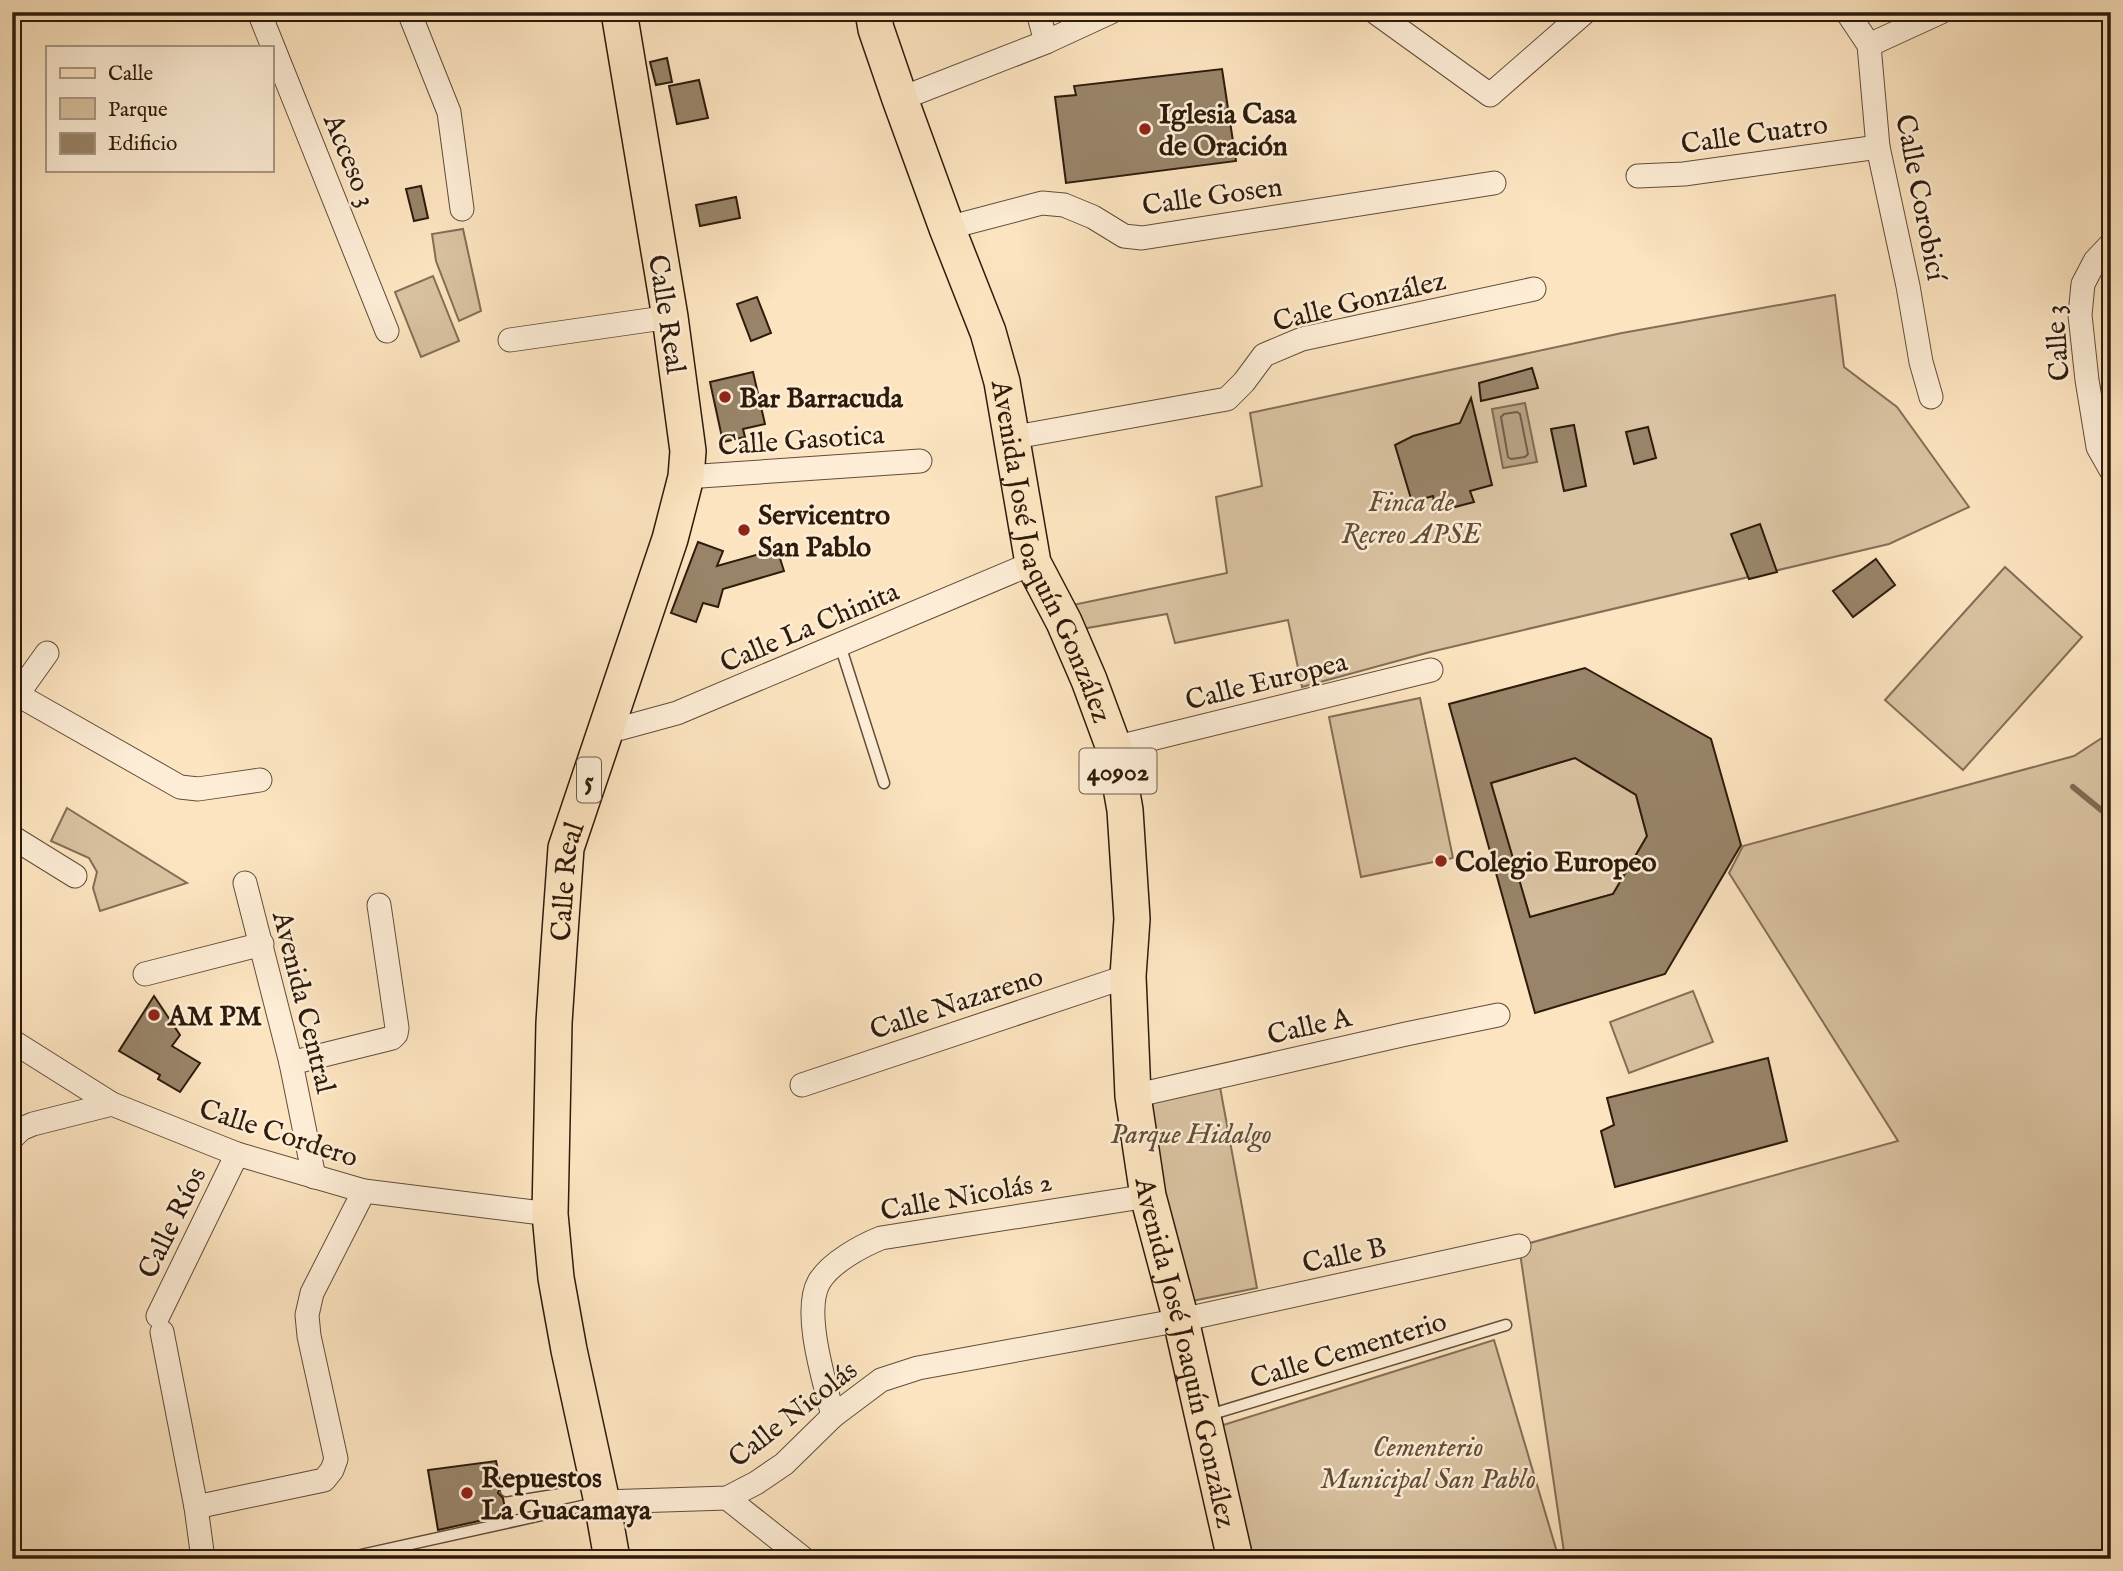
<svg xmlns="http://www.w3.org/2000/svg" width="2123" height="1571" font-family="'IM FELL English',serif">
<rect width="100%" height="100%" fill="#fce4c0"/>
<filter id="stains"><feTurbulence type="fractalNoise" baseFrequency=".00286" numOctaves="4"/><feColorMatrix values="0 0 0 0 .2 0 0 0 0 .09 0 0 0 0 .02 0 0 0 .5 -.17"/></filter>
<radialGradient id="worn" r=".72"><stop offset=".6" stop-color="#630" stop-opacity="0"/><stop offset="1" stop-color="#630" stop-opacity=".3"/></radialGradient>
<g fill="#d9c2a1" stroke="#836e56" stroke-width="2">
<polygon points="463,229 481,311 459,321 436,261 432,234"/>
<polygon points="433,276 459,341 421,357 395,292"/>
<polygon points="1835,295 1844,367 1897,407 1969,507 1889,544 1430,652 1302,687 1288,620 1175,643 1167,614 1076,630 1068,606 1227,573 1216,497 1262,486 1250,413 1622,333"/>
<polygon points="2005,567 2082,637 1963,770 1885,700"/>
<polygon points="1420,698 1453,858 1361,877 1329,717"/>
<polygon points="2111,732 2111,1559 1565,1559 1519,1246 1898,1141 1729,873 1743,846 2074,756"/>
<polygon points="1575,758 1636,795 1647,836 1613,894 1530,917 1491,783"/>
<polygon points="67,808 187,883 100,911 93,888 97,872 89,858 51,841"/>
<polygon points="1693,991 1713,1042 1629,1073 1610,1022"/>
<polygon points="1220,1087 1257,1288 1187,1302 1147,1103"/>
<polygon points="1494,1340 1559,1559 1253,1559 1217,1427"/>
</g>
<polygon fill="#b6a082" stroke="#7f6b52" stroke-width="2" points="1525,403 1537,462 1503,468 1492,409"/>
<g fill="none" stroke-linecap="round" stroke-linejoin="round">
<polygon stroke="#725e46" stroke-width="2" points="1517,412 1520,414 1528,454 1525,457 1511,459 1508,457 1501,417 1504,414"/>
<polyline stroke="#7f6b52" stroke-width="6" points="2073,787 2111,818"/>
</g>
<g fill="#998469" stroke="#2d1b0b" stroke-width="2" fill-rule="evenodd">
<polygon points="667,58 672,82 656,85 650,62"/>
<polygon points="1222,69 1236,161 1066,183 1055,97 1076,95 1074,86"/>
<polygon points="699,80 708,118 677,124 669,86"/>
<polygon points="421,186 428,218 414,221 406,189"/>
<polygon points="736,197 740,218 700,226 696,205"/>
<polygon points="757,297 771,333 751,341 737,304"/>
<polygon points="1532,368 1538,388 1481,401 1479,383"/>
<polygon points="753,372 765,424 743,429 745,437 723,442 710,382"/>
<polygon points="1471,398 1492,485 1470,491 1474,502 1436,512 1433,496 1412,502 1395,445 1413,436 1460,423"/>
<polygon points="1574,425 1586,486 1564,491 1551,429"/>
<polygon points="1648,427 1656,458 1634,464 1626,432"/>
<polygon points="1760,524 1777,572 1749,579 1731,534"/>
<polygon points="698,542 723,551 717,566 777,549 784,571 723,589 718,607 703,603 696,622 671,613"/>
<polygon points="1876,559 1895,585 1853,617 1833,591"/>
<path d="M 1585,668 L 1711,739 L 1741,845 L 1665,974 L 1535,1013 L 1449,704 ZM 1575,758 L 1636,795 L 1647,836 L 1613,894 L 1530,917 L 1491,783 Z"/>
<polygon points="154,996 180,1035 172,1046 200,1063 180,1092 158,1079 160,1075 119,1051"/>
<polygon points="1768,1058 1787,1141 1615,1187 1601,1131 1614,1125 1607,1098"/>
<polygon points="496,1461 501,1485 498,1493 503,1498 506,1515 438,1530 428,1470"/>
</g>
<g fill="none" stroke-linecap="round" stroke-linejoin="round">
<defs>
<g id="service">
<polyline points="1394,27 1409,12"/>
<polyline points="840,645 884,783"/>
<polyline points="1209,1415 1506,1325"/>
<polyline points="506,1491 593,1477"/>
<polyline points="343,1559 596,1503"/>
</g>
<g id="minor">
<polyline points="259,12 387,331"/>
<polyline points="409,12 449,112 462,209"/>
<polyline points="1038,12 1046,42"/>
<polyline points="1375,12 1490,95 1585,12"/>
<polyline points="1847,12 1869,45 1878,147 1908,286 1921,362 1931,397"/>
<polyline points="1869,45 1941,12"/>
<polyline points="900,99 1046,42 1111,12"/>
<polyline points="1638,176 1684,174 1878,147"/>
<polyline points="947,228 1042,203 1064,205 1093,217 1124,236 1142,238 1494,183"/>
<polyline points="2111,244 2095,261 2083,284 2080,315 2087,380 2098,447 2111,470"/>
<polyline points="510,340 670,317"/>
<polyline points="1010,438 1227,399 1244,382 1264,355 1302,339 1534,289"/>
<polyline points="686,477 920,461"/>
<polyline points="12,688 18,695 180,787 198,789 260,780"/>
<polyline points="12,702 47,653"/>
<polyline points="604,730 622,728 677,713 1033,563"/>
<polyline points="1114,748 1431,670"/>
<polyline points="12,837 75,876"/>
<polyline points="245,883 291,1063 314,1177"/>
<polyline points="145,974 262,944"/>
<polyline points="12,1041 112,1104 237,1154 364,1191 550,1214"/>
<polyline points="291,1063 392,1038 396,1034 397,1028 379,905"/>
<polyline points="802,1085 1128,976"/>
<polyline points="1133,1096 1406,1034 1498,1015"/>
<polyline points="12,1138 21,1129 33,1124 112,1104"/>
<polyline points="158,1316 237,1154"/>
<polyline points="162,1332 196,1507 203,1559"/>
<path d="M 833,1416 C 825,1383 802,1312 819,1282 C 830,1263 861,1246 881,1238 L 1148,1196"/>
<polyline points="727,1498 804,1559"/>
<polyline points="602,1502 727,1498 756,1483 784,1464 833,1416 881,1380 918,1368 1181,1320 1519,1246"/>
<polyline points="196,1507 324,1480 332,1470 336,1459 309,1336 307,1315 312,1293 364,1191"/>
</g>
<g id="primary">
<path id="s1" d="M 873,12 L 876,29 L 900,99 L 947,228 L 988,332 L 1002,382 L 1033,563 L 1064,622 L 1089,680 L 1114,748 L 1125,810 L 1132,919 L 1128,976 L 1133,1096 L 1148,1196 L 1181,1320 L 1235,1559"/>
<path id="s2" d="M 612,1559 L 602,1502 L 569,1350 L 556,1278 L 550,1214 L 554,1023 L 559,947 L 566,848 L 670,539 L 686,477 L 688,451 L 670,317 L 619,12"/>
</g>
</defs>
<use href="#service" stroke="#614d38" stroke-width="13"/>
<use href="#minor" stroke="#614d38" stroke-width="25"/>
<use href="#primary" stroke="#2d1b0b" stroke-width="38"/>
<use href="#service" stroke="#fdedd6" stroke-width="10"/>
<use href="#minor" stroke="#fdedd6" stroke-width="23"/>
<use href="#primary" stroke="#fce4c0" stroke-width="35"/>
</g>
<g fill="#8f2418" stroke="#fdedd6" stroke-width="2.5">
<circle cx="1145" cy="129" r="7"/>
<circle cx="725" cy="397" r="7"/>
<circle cx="744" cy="530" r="7"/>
<circle cx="1441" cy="861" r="7"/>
<circle cx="154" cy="1015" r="7"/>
<circle cx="467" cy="1493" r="7"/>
</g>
<g text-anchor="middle" stroke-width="5" stroke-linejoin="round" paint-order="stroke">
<g fill="#fdedd6" stroke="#6b5a48" stroke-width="2">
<rect x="1079.5" y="748.5" width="77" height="45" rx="5"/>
<rect x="577" y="757.5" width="24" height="45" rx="5"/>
</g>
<g font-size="26" font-weight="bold" fill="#2d1b0b">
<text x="1118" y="780">40902</text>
<text x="589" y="789">5</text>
</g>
<g font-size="28" font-weight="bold" fill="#2d1b0b" stroke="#fdedd6" text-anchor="start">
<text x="1159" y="123">Iglesia Casa<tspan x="1159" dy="32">de Oración</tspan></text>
<text x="739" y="407">Bar Barracuda</text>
<text x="758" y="524">Servicentro<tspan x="758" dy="32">San Pablo</tspan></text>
<text x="1455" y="871">Colegio Europeo</text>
<text x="168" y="1025">AM PM</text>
<text x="481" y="1487">Repuestos<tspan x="481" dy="32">La Guacamaya</tspan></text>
</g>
<g font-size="28" fill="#2d1b0b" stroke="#fdedd6">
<text transform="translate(1754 133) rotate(-8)" y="10">Calle Cuatro</text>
<text transform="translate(351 160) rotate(68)" y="10">Acceso 3</text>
<text transform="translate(1212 195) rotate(-8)" y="10">Calle Gosen</text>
<text transform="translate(1922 197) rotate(79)" y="10">Calle Corobicí</text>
<text transform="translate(1359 300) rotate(-14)" y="10">Calle González</text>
<text transform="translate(668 314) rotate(81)" y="10">Calle Real</text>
<text transform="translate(2056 343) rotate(-94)" y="10">Calle 3</text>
<text transform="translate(801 439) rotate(-4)" y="10">Calle Gasotica</text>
<text dy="10" stroke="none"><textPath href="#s1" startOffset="570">Avenida José Joaquín González</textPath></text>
<text transform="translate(809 626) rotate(-23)" y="10">Calle La Chinita</text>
<text transform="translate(1266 680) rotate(-14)" y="10">Calle Europea</text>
<text dy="10" stroke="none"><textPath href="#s2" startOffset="684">Calle Real</textPath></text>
<text transform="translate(305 1002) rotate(76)" y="10">Avenida Central</text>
<text transform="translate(956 1002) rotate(-18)" y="10">Calle Nazareno</text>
<text transform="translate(1309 1025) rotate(-13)" y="10">Calle A</text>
<text transform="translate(279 1132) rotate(18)" y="10">Calle Cordero</text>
<text transform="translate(966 1195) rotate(-10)" y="10">Calle Nicolás 2</text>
<text transform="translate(171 1222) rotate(-64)" y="10">Calle Ríos</text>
<text transform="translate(1344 1254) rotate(-12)" y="10">Calle B</text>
<text transform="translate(1348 1349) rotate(-17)" y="10">Calle Cementerio</text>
<text dy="10" stroke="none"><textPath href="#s1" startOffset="1390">Avenida José Joaquín González</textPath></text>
<text transform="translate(792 1413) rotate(-38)" y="10">Calle Nicolás</text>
</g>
<g font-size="28" font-style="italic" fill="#614d38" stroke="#fdedd6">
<text x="1411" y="511">Finca de<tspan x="1411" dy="32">Recreo APSE</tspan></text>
<text x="1191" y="1143">Parque Hidalgo</text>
<text x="1428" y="1456">Cementerio<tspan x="1428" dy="32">Municipal San Pablo</tspan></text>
</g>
</g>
<rect width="2123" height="1571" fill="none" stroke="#fce4c0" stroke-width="42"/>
<rect x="14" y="14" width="2095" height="1543" fill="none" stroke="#2d1b0b" stroke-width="3.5"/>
<rect x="21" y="21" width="2081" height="1529" fill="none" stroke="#2d1b0b" stroke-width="2"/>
<rect x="46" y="46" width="228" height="126" fill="#fdedd6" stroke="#aa9985" stroke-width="2"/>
<rect x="60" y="68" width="35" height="10" fill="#fce4c0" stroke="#aa9985" stroke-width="2"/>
<text x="108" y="80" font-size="21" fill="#2d1b0b">Calle</text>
<rect x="60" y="98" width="35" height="21" fill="#d9c2a1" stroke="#aa9985" stroke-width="2"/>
<text x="108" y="116" font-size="21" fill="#2d1b0b">Parque</text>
<rect x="60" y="133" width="35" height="21" fill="#998469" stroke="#aa9985" stroke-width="2"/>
<text x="108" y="150" font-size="21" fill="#2d1b0b">Edificio</text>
<rect width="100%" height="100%" filter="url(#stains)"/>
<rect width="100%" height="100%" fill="url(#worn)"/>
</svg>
